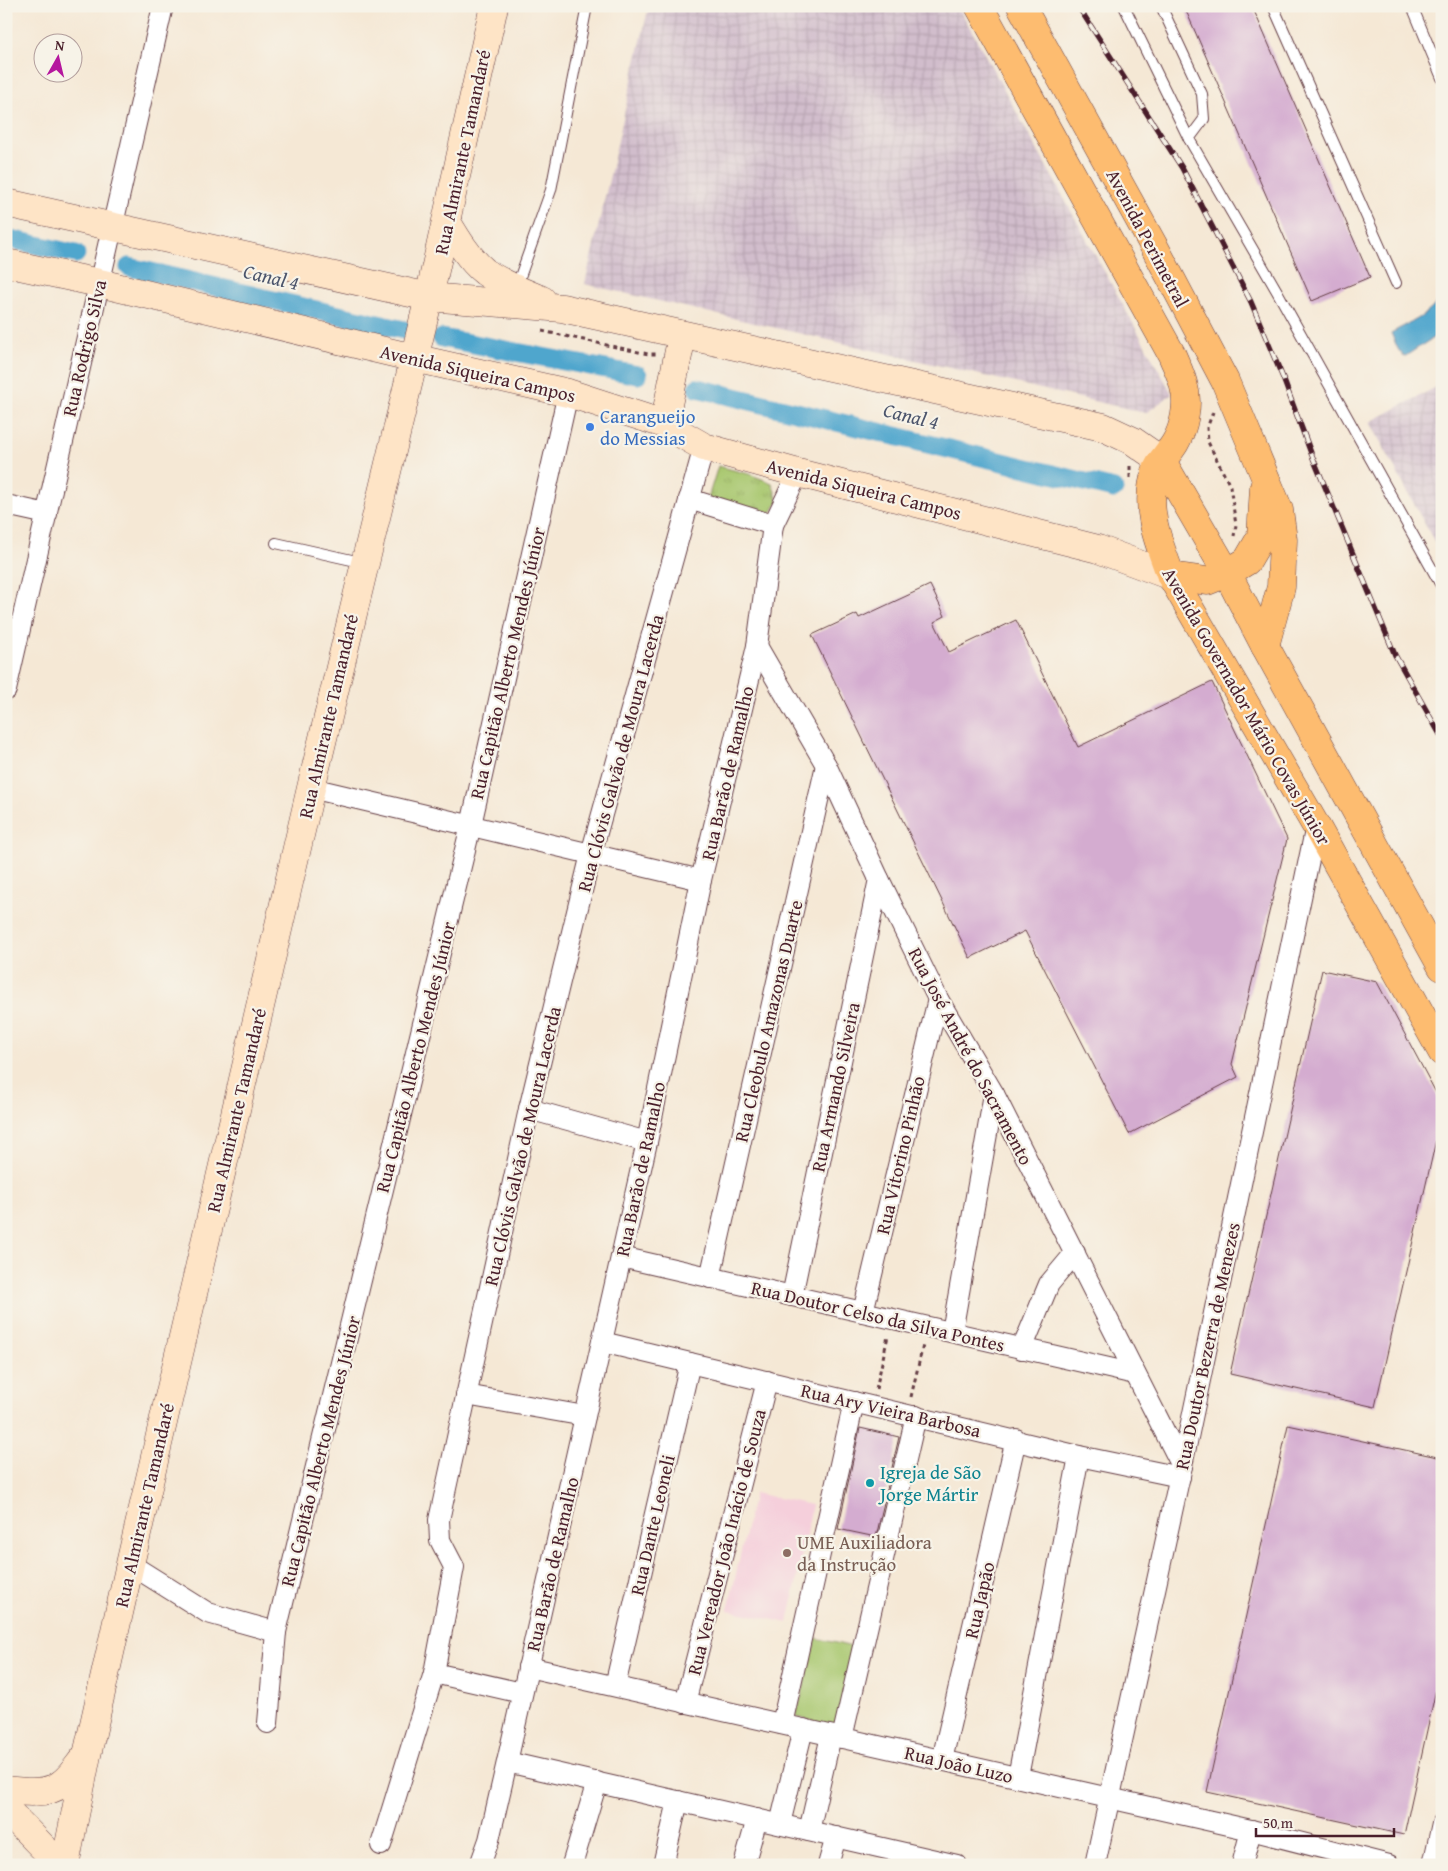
<svg xmlns="http://www.w3.org/2000/svg" width="1448" height="1871" font-family="'Gentium Book Plus',serif">
<defs>
<pattern id="industrial-grid" width="8" height="8" patternUnits="userSpaceOnUse" patternTransform="scale(1.25)"><rect width="8" height="8" fill="#d1bdcc"/><path d="M0 4h8M4 0v8" fill="none" stroke="#b5a2af"/></pattern>
<pattern id="grass-tufts" width="24" height="20" patternUnits="userSpaceOnUse" patternTransform="scale(1.25)"><rect width="24" height="20" fill="#a8c76e"/><path d="M3 7l-1-3M5 7V3M7 7l1-3M15 17l-1-3M17 17v-4M19 17l1-3" fill="none" stroke="#92aa5f"/></pattern>
</defs>
<rect width="100%" height="100%" fill="#f7f3e8"/>
<filter id="ink" filterUnits="userSpaceOnUse"><feTurbulence type="fractalNoise" baseFrequency=".02" numOctaves="2"/><feDisplacementMap in="SourceGraphic" scale="10" xChannelSelector="R" yChannelSelector="G"/><feConvolveMatrix kernelMatrix="1 2 1 2 8 2 1 2 1" color-interpolation-filters="sRGB"/></filter>
<filter id="wash" filterUnits="userSpaceOnUse"><feTurbulence type="fractalNoise" baseFrequency=".0096" numOctaves="4" result="noise"/><feDisplacementMap in="SourceGraphic" scale="20" xChannelSelector="R" yChannelSelector="G"/><feGaussianBlur stdDeviation="1.12" result="paint"/><feColorMatrix in="noise" values="0 0 0 0 0 0 0 0 0 0 0 0 0 0 0 0 0 1.4 0 .05"/><feComposite in="paint" operator="in"/></filter>
<g filter="url(#wash)">
<rect width="100%" height="100%" fill="#f5e8d5"/>
<polygon fill="#f5cfdb" points="754,1493 812,1505 788,1623 728,1610"/>
<g fill="url(#industrial-grid)">
<polygon points="649,6 958,6 1172,394 1146,413 585,284"/>
<polygon points="1442,384 1442,556 1370,422"/>
</g>
<polygon fill="url(#grass-tufts)" stroke="#79734c" points="718,466 749,474 772,483 778,501 771,513 708,498"/>
<polygon fill="#a8c76e" stroke="#79734c" points="816,1638 860,1649 843,1728 796,1717"/>
<path fill="#50a6cd" stroke="#4d627c" d="M 1442,291 L 1442,332 L 1404,357 L 1398,349 L 1391,333 C 1410,322 1436,314 1442,291 Z"/>
<g fill="none" stroke-linecap="round" stroke-linejoin="round">
<g stroke="#50a6cd" stroke-width="19">
<polyline points="6,238 76,254"/>
<polyline points="129,267 404,330"/>
<polyline points="442,338 638,375"/>
<polyline points="697,388 1114,489"/>
</g>
</g>
<g id="blocks">
<g fill="#d4acd0">
<polygon points="1184,6 1252,6 1370,277 1312,301"/>
<polygon points="930,585 945,616 934,622 949,652 1016,620 1078,747 1212,682 1287,839 1232,1064 1238,1077 1129,1134 1025,931 970,958 812,635 857,614 859,618"/>
<polygon points="1322,970 1377,982 1442,1104 1442,1114 1375,1407 1230,1374"/>
<polygon points="1288,1425 1442,1458 1442,1662 1404,1835 1207,1792"/>
<polygon points="860,1428 899,1437 876,1537 838,1529"/>
</g>
</g>
</g>
<g filter="url(#ink)">
<use href="#blocks" fill-opacity="0" stroke="#643d44" stroke-width="1"/>
<g fill="none" stroke-linecap="round" stroke-linejoin="round">
<defs>
<g id="lane">
<polyline points="1124,6 1189,139 1278,293 1442,587"/>
<polyline points="1161,6 1202,94 1204,119 1189,139"/>
<polyline points="1273,6 1396,283"/>
<polyline points="1412,6 1442,78"/>
<polyline points="516,288 551,190 587,6"/>
<polyline points="276,543 365,563"/>
</g>
<g id="street">
<polyline points="689,499 773,525"/>
<polyline points="6,505 47,514"/>
<polyline points="757,646 826,765 879,879 938,999 994,1094 1182,1466"/>
<polyline points="6,690 163,6"/>
<polyline points="311,788 701,880"/>
<polyline points="529,1109 647,1142"/>
<polyline points="621,1257 1135,1374"/>
<polyline points="710,1278 826,765"/>
<polyline points="792,1296 879,879"/>
<polyline points="863,1312 938,999"/>
<polyline points="952,1332 994,1094"/>
<polyline points="602,1342 1079,1456 1180,1477"/>
<polyline points="1022,1349 1049,1284 1075,1253"/>
<polyline points="466,1395 585,1416"/>
<polyline points="130,1564 208,1613 276,1632"/>
<polyline points="528,1667 1251,1830 1389,1865"/>
<polyline points="434,1673 522,1693"/>
<polyline points="615,1686 690,1363"/>
<polyline points="685,1703 767,1381"/>
<polyline points="268,1723 276,1632 471,825 568,393"/>
<polyline points="782,1724 854,1402"/>
<polyline points="842,1738 916,1416"/>
<polyline points="942,1760 1016,1439"/>
<polyline points="507,1762 957,1865"/>
<polyline points="1018,1777 1079,1456"/>
<polyline points="780,1824 803,1729"/>
<polyline points="809,1831 831,1736"/>
<polyline points="381,1845 434,1673 454,1567 440,1540 439,1520 529,1109 591,854 704,447"/>
<polyline points="480,1865 489,1840 507,1762 647,1142 701,880 757,646 773,525 798,473"/>
<polyline points="572,1865 597,1782"/>
<polyline points="663,1865 678,1801"/>
<polyline points="744,1865 757,1819"/>
<polyline points="828,1865 836,1837"/>
<polyline points="1095,1865 1182,1466 1316,826"/>
<polyline points="1242,1865 1251,1830"/>
<polyline points="1433,1865 1442,1824"/>
</g>
<g id="secondary">
<polyline points="6,203 429,297 562,308 1103,427 1133,441 1162,461"/>
<path d="M 447,222 C 457,239 469,259 485,272 C 502,284 523,292 542,300"/>
<polyline points="6,263 99,283 414,358 568,393 664,424 704,447 798,473 1098,549 1171,576"/>
<polyline points="664,424 682,336"/>
<path d="M 6,1790 C 23,1792 47,1795 61,1784 C 71,1777 78,1765 86,1756"/>
<polyline points="6,1809 60,1865"/>
<polyline points="65,1865 87,1755 130,1564 311,788 429,297 494,6"/>
</g>
<g id="primary">
<path d="M 979,6 L 1172,355 C 1176,365 1182,376 1184,387 C 1189,404 1184,428 1175,443 C 1169,453 1160,461 1156,472 C 1143,507 1159,544 1171,576 L 1316,826 L 1442,1052"/>
<polyline points="1021,6 1156,250 1225,381 1279,510 1283,540 1281,587 1265,646"/>
<polyline points="1162,461 1227,573 1265,646 1442,967"/>
<polyline points="1171,576 1207,581 1227,573 1247,561 1261,537 1264,487"/>
</g>
</defs>
<use href="#lane" stroke="#643d44" stroke-width="12"/>
<use href="#street" stroke="#643d44" stroke-width="22"/>
<use href="#secondary" stroke="#643d44" stroke-width="29"/>
<use href="#primary" stroke="#643d44" stroke-width="29"/>
<g stroke="#643d44" stroke-width="3" stroke-dasharray="4 4" stroke-linecap="butt">
<polyline points="542,331 648,354 656,354"/>
<polyline points="1213,412 1207,428 1208,442 1230,486 1236,525 1234,536"/>
<polyline points="1130,478 1130,465"/>
<polyline points="876,1389 888,1336"/>
<polyline points="911,1397 923,1345"/>
</g>
<use href="#lane" stroke="#fff" stroke-width="10"/>
<use href="#street" stroke="#fff" stroke-width="20"/>
<use href="#secondary" stroke="#fee4c6" stroke-width="28"/>
<use href="#primary" stroke="#fdbc70" stroke-width="28"/>
<defs>
<polyline id="rail" points="1078,6 1182,168 1251,302 1283,378 1311,453 1395,655 1442,738"/>
</defs>
<use href="#rail" stroke="#4a1f2b" stroke-width="5.5"/>
<use href="#rail" stroke="#f7f3e8" stroke-width="4" stroke-dasharray="11" stroke-linecap="butt"/>
</g>
</g>
<circle fill="#3f7fe0" stroke="#f7f3e8" stroke-width="2" cx="590" cy="427" r="5"/>
<circle fill="#0f9aa8" stroke="#f7f3e8" stroke-width="2" cx="870" cy="1483" r="5"/>
<circle fill="#8d6e63" stroke="#f7f3e8" stroke-width="2" cx="787" cy="1553" r="5"/>
<g text-anchor="middle" stroke-width="4.5" stroke-linejoin="round" paint-order="stroke">
<g font-size="19" fill="#4a1f2b" stroke="#f7f3e8">
<text transform="translate(462 152) rotate(-78)" y="7">Rua Almirante Tamandaré</text>
<text transform="translate(1148 238) rotate(62)" y="7">Avenida Perimetral</text>
<text transform="translate(84 348) rotate(-77)" y="7">Rua Rodrigo Silva</text>
<text transform="translate(478 373) rotate(13)" y="7">Avenida Siqueira Campos</text>
<text transform="translate(864 489) rotate(14)" y="7">Avenida Siqueira Campos</text>
<text transform="translate(507 663) rotate(-77)" y="7">Rua Capitão Alberto Mendes Júnior</text>
<text transform="translate(1247 706) rotate(60)" y="7">Avenida Governador Mário Covas Júnior</text>
<text transform="translate(328 716) rotate(-77)" y="7">Rua Almirante Tamandaré</text>
<text transform="translate(620 753) rotate(-75)" y="7">Rua Clóvis Galvão de Moura Lacerda</text>
<text transform="translate(727 773) rotate(-77)" y="7">Rua Barão de Ramalho</text>
<text transform="translate(768 1021) rotate(-77)" y="7">Rua Cleobulo Amazonas Duarte</text>
<text transform="translate(971 1056) rotate(62)" y="7">Rua José André do Sacramento</text>
<text transform="translate(415 1057) rotate(-76)" y="7">Rua Capitão Alberto Mendes Júnior</text>
<text transform="translate(835 1087) rotate(-78)" y="7">Rua Armando Silveira</text>
<text transform="translate(236 1110) rotate(-77)" y="7">Rua Almirante Tamandaré</text>
<text transform="translate(522 1146) rotate(-77)" y="7">Rua Clóvis Galvão de Moura Lacerda</text>
<text transform="translate(900 1155) rotate(-77)" y="7">Rua Vitorino Pinhão</text>
<text transform="translate(640 1169) rotate(-78)" y="7">Rua Barão de Ramalho</text>
<text transform="translate(878 1316) rotate(13)" y="7">Rua Doutor Celso da Silva Pontes</text>
<text transform="translate(1207 1346) rotate(-78)" y="7">Rua Doutor Bezerra de Menezes</text>
<text transform="translate(891 1410) rotate(13)" y="7">Rua Ary Vieira Barbosa</text>
<text transform="translate(320 1451) rotate(-76)" y="7">Rua Capitão Alberto Mendes Júnior</text>
<text transform="translate(144 1505) rotate(-77)" y="7">Rua Almirante Tamandaré</text>
<text transform="translate(652 1525) rotate(-77)" y="7">Rua Dante Leoneli</text>
<text transform="translate(726 1542) rotate(-76)" y="7">Rua Vereador João Inácio de Souza</text>
<text transform="translate(552 1564) rotate(-77)" y="7">Rua Barão de Ramalho</text>
<text transform="translate(979 1600) rotate(-77)" y="7">Rua Japão</text>
<text transform="translate(959 1764) rotate(13)" y="7">Rua João Luzo</text>
</g>
<g font-size="19" fill="#366cbe" stroke="#f7f3e8" text-anchor="start">
<text x="600" y="423">Carangueijo<tspan x="600" dy="22">do Messias</tspan></text>
</g>
<g font-size="19" fill="#0d838f" stroke="#f7f3e8" text-anchor="start">
<text x="880" y="1479">Igreja de São<tspan x="880" dy="22">Jorge Mártir</tspan></text>
</g>
<g font-size="19" fill="#785e54" stroke="#f7f3e8" text-anchor="start">
<text x="797" y="1549">UME Auxiliadora<tspan x="797" dy="22">da Instrução</tspan></text>
</g>
<g font-size="20" font-style="italic" fill="#4c556c" stroke="#f7f3e8">
<text transform="translate(271 277) rotate(13)" y="7">Canal 4</text>
<text transform="translate(911 416) rotate(14)" y="7">Canal 4</text>
</g>
</g>
<rect width="1448" height="1871" fill="none" stroke="#f7f3e8" stroke-width="25"/>
<g transform="translate(58 58) rotate(8)"><circle r="24" fill="#f7f3e8" stroke="#b29e9c"/>
<path d="M0-4L9 19L0 12L-9 19Z" fill="#b5179e"/>
<text y="-8" font-size="14" font-weight="bold" text-anchor="middle" fill="#4a1f2b">N</text>
</g>
<path d="M1256 1828v8h138v-8" fill="none" stroke="#4a1f2b" stroke-width="2.5"/>
<text x="1263" y="1828" font-size="15" fill="#4a1f2b" stroke="#f7f3e8" stroke-width="4" paint-order="stroke">50 m</text>
</svg>
